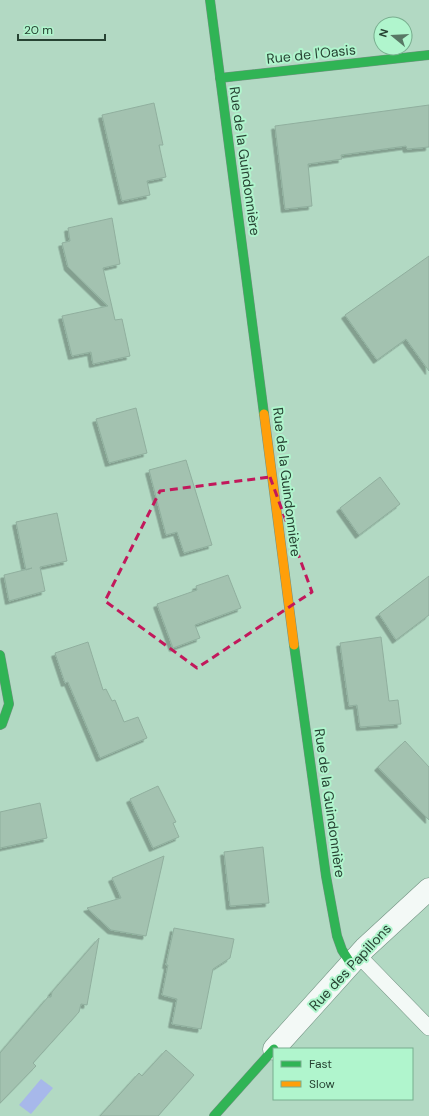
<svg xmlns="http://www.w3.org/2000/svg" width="429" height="1116" font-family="'DM Sans',sans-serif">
<defs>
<filter id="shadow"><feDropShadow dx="-3.5" dy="3.5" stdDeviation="0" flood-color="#0004"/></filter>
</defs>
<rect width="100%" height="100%" fill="#b2d9c3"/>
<polygon fill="#a7b8ea" points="41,1079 53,1088 31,1114 19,1105"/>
<g fill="#a3c2b0" stroke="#90af9e" filter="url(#shadow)">
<polygon points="154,103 163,145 159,145 166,177 147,181 150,195 122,201 102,115"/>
<polygon points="429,105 429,147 407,149 406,146 341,155 342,159 308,164 312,206 285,209 275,126"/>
<polygon points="112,218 120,264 103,268 115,320 122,319 130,356 93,364 91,352 72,356 62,316 108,306 68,267 62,243 70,241 68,228"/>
<polygon points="429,256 429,371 406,339 377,360 345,315"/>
<polygon points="136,408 147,453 109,463 96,419"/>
<polygon points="186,460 212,545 184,553 177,532 166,535 149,470"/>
<polygon points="380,477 400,504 359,535 340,508"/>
<polygon points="57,513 67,561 40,567 45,591 9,601 4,575 32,568 26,570 16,522"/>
<polygon points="228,575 241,608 195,625 200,638 173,648 157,604 197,590 196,586"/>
<polygon points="429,576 429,615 396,640 379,614"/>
<polygon points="381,637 389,701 398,700 401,724 360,727 357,705 349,706 340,643"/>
<polygon points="88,642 103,690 106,689 112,701 115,700 124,722 138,717 147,738 100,758 68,682 65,683 55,653"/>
<polygon points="405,741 429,767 429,820 378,767"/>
<polygon points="158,786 176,822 173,823 179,837 153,848 130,799"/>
<polygon points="40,803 47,838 0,848 0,812"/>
<polygon points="263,847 269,903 230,906 224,852"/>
<polygon points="164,856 146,936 111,930 87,908 121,898 112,878"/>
<polygon points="174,928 234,939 230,958 213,969 201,1029 172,1024 177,999 162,995 168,965 166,965"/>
<polygon points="99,938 87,1005 81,1004 79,1012 33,1063 36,1066 0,1103 0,1053 48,997 51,997 52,992"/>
<polygon points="166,1050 194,1075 158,1116 100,1116 139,1073 142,1076"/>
</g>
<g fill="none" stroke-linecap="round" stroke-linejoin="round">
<defs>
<polyline id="lane" points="359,956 429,1028"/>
<polyline id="street" points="274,1049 365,948 429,889"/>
<g id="fast">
<polyline points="210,0 264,414"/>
<polyline points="220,78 429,55"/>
<polyline points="294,645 326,876 337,936 342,950 351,964"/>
<polyline points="0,655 9,704 2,724 0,725"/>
<polyline points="214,1116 274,1049"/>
</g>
<polyline id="slow" points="264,414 294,645"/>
</defs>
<use href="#lane" stroke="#739282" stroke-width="16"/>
<use href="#street" stroke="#739282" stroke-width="23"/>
<use href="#fast" stroke="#739282" stroke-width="10"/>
<use href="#slow" stroke="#739282" stroke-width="10"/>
<use href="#lane" stroke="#f3f9f6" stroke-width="15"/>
<use href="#street" stroke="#f3f9f6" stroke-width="22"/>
<use href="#fast" stroke="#30b455" stroke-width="9"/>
<use href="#slow" stroke="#ff9f0a" stroke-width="9"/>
</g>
<path fill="none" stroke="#c2185b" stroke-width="3" stroke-dasharray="8 5" stroke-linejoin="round" d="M 270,477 L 312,592 L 197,668 L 105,601 L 160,491 Z"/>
<g text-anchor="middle" stroke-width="4" stroke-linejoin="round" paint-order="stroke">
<g font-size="14" fill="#274333" stroke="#b0f5cd">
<text transform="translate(311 54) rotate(-6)" y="5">Rue de l'Oasis</text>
<text transform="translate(245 161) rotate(82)" y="5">Rue de la Guindonnière</text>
<text transform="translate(287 482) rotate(83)" y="5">Rue de la Guindonnière</text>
<text transform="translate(330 803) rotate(82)" y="5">Rue de la Guindonnière</text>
<text transform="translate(350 967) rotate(-47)" y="5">Rue des Papillons</text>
</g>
</g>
<rect x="273" y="1048" width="140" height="52" fill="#b0f5cd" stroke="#79ae8f"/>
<rect x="281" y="1061" width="20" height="6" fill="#30b455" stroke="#79ae8f"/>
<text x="309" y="1068" font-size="12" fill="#274333">Fast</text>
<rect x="281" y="1081" width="20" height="6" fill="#ff9f0a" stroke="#79ae8f"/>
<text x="309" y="1088" font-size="12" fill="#274333">Slow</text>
<g transform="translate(393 36) rotate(288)"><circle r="19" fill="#b0f5cd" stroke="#79ae8f"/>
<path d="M0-3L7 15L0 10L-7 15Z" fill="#587865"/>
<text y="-6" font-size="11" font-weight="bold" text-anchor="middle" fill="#274333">N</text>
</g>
<path d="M18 34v6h87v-6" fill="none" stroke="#274333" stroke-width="2"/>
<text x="24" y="34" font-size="12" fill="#274333" stroke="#b0f5cd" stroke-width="3" paint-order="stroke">20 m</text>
</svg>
